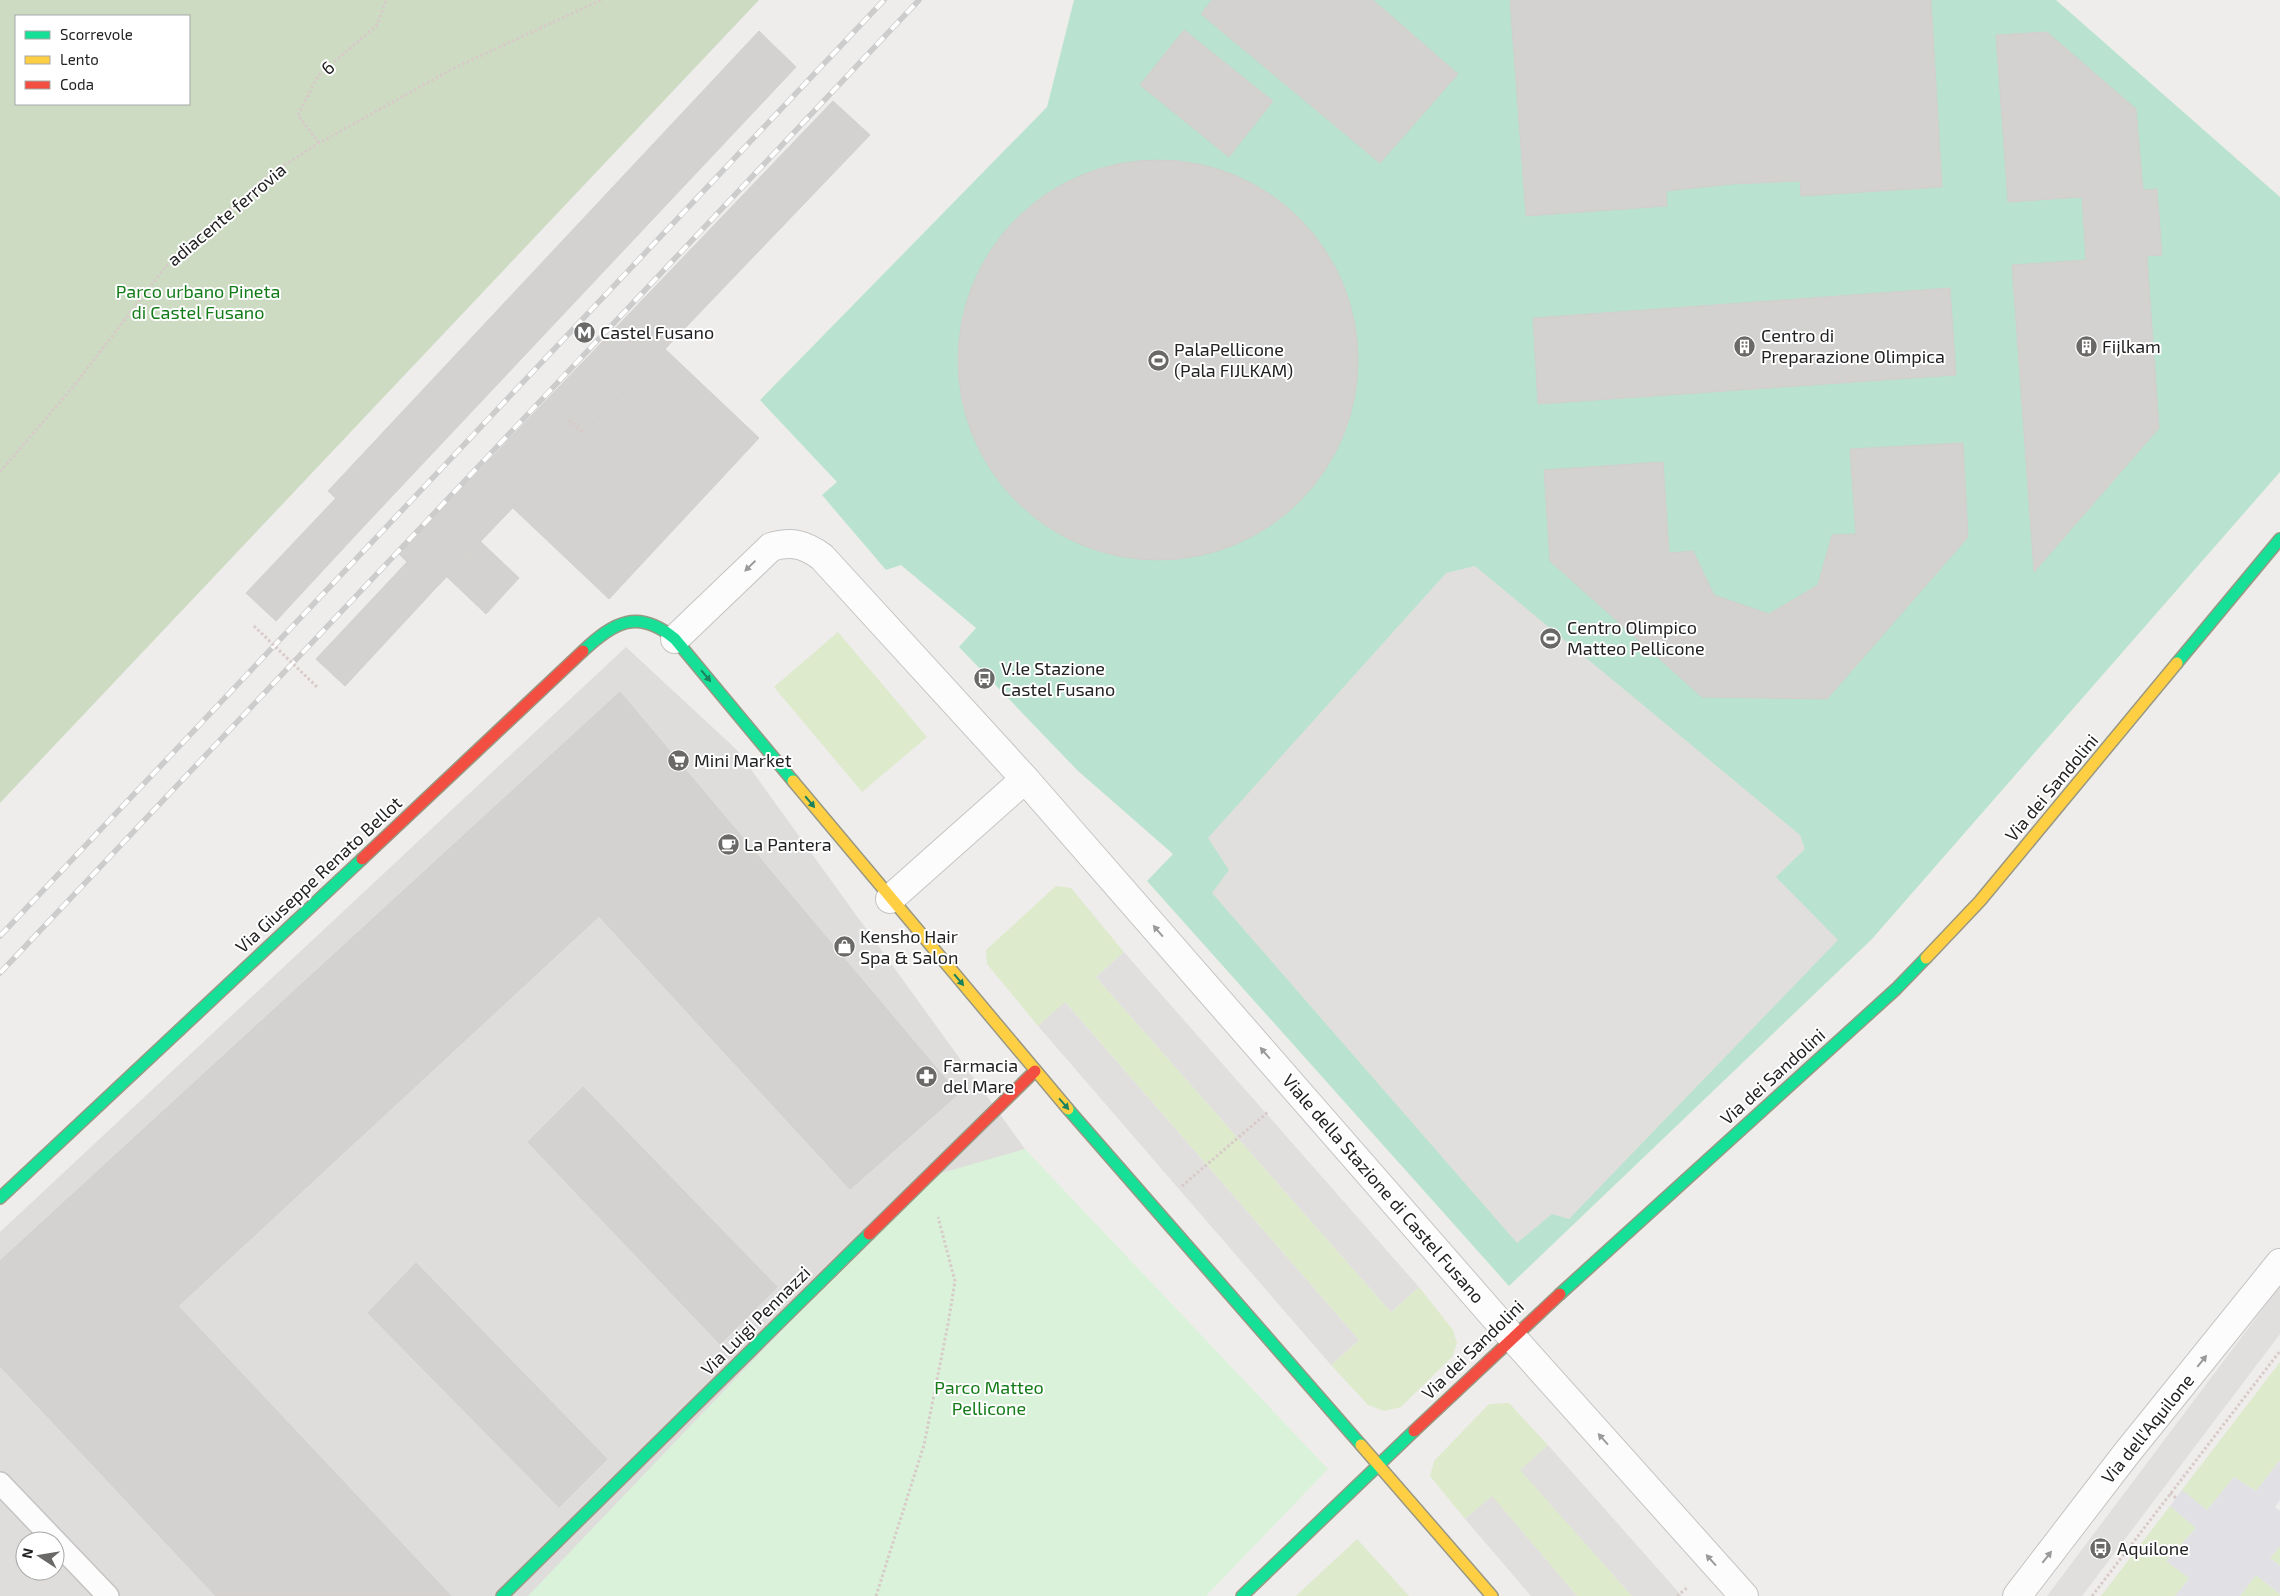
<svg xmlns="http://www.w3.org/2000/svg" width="2280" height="1596" font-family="'Exo 2',sans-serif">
<rect width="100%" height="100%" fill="#efedeb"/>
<path fill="#dedddc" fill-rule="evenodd" d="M 626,647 L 737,750 L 1025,1149 L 556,1596 L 0,1596 L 0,1232 ZM 25,1541 L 55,1541 L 55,1571 L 25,1571 Z"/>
<g fill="#ddeacc">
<polygon points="838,632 927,737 862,792 774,687"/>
<polygon points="1056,886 1071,888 1124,952 1096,977 1391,1312 1419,1287 1453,1330 1457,1343 1452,1357 1401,1407 1384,1411 1368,1405 1331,1365 1359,1340 1066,1003 1038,1026 987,964 986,950"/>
<polygon points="2280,1362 2280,1460 2256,1491 2234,1477 2207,1510 2182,1490"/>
<polygon points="1509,1403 1548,1445 1521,1470 1632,1596 1577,1596 1492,1497 1465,1519 1430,1476 1434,1461 1489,1404"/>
<polygon points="2170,1506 2196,1528 2167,1561 2189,1578 2175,1596 2101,1596"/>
<polygon points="1357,1539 1409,1596 1296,1596"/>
<polygon points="2280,1546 2280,1566 2270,1558"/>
<polygon points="2256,1575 2280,1594 2280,1596 2240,1596"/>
</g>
<path fill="#ccdbc2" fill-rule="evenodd" d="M 0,0 L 759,0 L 0,803 ZM 16,16 L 189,16 L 189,104 L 16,104 Z"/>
<polygon fill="#dbf2da" points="1025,1149 1328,1469 1206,1596 528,1596 928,1177"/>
<polygon fill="#b9e3d0" points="1074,0 2056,0 2280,197 2280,472 1872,939 1509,1286 1147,881 1173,854 1077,770 959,647 976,628 901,565 886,570 822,495 837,482 760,400 1047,107"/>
<g fill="#e0dfde">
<polygon points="1475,566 1800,835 1805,849 1776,877 1838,940 1569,1219 1552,1214 1517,1243 1212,893 1229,870 1208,838 1446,573"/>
<polygon points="1124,952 1419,1287 1391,1312 1096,977"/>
<polygon points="1065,1002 1359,1340 1331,1365 1038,1026"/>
<polygon points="2280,1286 2280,1334 2082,1596 2047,1596"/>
<polygon points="1548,1445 1682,1596 1632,1596 1520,1470"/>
<polygon points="1492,1496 1577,1596 1531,1596 1465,1519"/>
</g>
<polygon fill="#e1e1e5" points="2280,1460 2280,1500 2275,1507 2280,1511 2280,1546 2270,1558 2280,1566 2280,1594 2256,1575 2240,1596 2175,1596 2189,1578 2166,1561 2196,1528 2170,1506 2182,1490 2207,1510 2234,1477 2256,1491"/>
<g fill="#d4d2d0" stroke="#d2cfcc">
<polygon points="1212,0 1373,0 1458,74 1380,163 1201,14"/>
<polygon points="1510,0 1931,0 1942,187 1801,196 1800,181 1732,184 1666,191 1667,206 1526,216"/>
<polygon points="1184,30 1273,101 1229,157 1140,85"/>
<polygon points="759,31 796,67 365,525 328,491"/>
<polygon points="2047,32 2136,109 2143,190 2157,189 2162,255 2147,256 2159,428 2034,572 2012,265 2086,260 2082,197 2008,202 1996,35"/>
<polygon points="833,101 870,135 435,589 399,554"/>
<circle cx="1158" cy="360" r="200"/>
<polygon points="1950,288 1956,375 1538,404 1533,318"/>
<polygon points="665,349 759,438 609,599 513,508"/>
<polygon points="1963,443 1968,537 1827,699 1702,697 1550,561 1544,470 1663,462 1669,553 1693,551 1714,595 1769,614 1818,585 1832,535 1856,534 1850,449"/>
<polygon points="336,498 365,525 276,621 246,593"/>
<polygon points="481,542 519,578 486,614 447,577"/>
<polygon points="407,562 435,589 345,686 316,659"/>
<polygon points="620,692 958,1094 850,1189 599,916 178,1306 451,1596 216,1596 0,1366 0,1261"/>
<polygon points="583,1087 777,1287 720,1344 528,1142"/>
<polygon points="416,1263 607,1459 559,1507 368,1313"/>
</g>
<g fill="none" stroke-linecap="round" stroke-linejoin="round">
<defs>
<polyline id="lane" points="0,1483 108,1596"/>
<g id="street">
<path d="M 675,639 L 771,547 C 791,541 805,544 822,557 L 1025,779 L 1512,1337 L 1744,1596"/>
<polyline points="890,899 1025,779"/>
<polyline points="2017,1596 2126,1454 2280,1263"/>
</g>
<g id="fast">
<path d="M 583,651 C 614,622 638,608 675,639 L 793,781"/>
<polyline points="2177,663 2280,539"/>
<polyline points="1068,1109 1361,1445"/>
<polyline points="0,1198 362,859"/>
<polyline points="1560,1294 1896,989 1926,958"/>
<polyline points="502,1596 869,1234"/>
<polyline points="1242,1596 1414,1431"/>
</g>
<g id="slow">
<polyline points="793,781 1068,1109"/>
<polyline points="1926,958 1980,901 2177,663"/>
<polyline points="1361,1445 1492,1596"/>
</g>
<g id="jam">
<polyline points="362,859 583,651"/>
<polyline points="869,1234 1035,1071"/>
<polyline points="1414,1431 1560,1294"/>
</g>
</defs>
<use href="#lane" stroke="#c5c4c3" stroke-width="24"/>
<use href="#street" stroke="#c5c4c3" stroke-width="30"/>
<use href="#fast" stroke="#989883" stroke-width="14"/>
<use href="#slow" stroke="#989883" stroke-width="14"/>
<use href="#jam" stroke="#989883" stroke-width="14"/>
<g stroke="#d7cac9" stroke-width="3" stroke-dasharray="2.5 2.5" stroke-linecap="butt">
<polyline points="319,143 298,115 318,76 377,25 386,0"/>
<polyline points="569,420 584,433"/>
<polyline points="0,472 73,387 166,266 266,177 319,143 452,69 601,0"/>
<polyline points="1182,1186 1268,1112"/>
<polyline points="2170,1493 2176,1498"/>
<polyline points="876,1596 924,1445 948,1324 955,1281 938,1217"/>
<polyline points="1677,1596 1688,1587"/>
<polyline points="2092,1596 2280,1351"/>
</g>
<use href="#lane" stroke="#fdfcfc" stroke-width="21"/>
<use href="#street" stroke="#fdfcfc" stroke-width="28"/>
<use href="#fast" stroke="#16e098" stroke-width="11"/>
<use href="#slow" stroke="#ffcf43" stroke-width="11"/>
<use href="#jam" stroke="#f24e42" stroke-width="11"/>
<defs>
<g id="rail">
<polyline points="0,936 884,0"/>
<polyline points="0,973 919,0"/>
</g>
</defs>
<use href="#rail" stroke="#ccc" stroke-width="5.5"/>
<use href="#rail" stroke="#fff" stroke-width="4" stroke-dasharray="11" stroke-linecap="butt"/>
<polyline stroke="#d7cac9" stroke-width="3" stroke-dasharray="2.5 2.5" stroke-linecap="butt" points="254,626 318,688"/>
</g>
<defs><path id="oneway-solid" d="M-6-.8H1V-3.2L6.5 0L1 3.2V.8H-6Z" transform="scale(1.25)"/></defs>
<g fill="#9a9a9a">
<use href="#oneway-solid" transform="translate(750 566) rotate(136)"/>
<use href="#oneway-solid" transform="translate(1158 931) rotate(-131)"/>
<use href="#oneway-solid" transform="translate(1265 1053) rotate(-131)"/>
<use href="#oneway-solid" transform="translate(2202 1361) rotate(-51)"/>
<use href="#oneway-solid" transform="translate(1603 1439) rotate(-132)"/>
<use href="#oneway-solid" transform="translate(2047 1557) rotate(-52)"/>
<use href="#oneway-solid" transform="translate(1711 1560) rotate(-132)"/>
</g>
<g fill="#1c815d">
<use href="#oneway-solid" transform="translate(706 676) rotate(50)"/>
<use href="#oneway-solid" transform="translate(810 802) rotate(50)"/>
<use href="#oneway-solid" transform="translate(959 980) rotate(50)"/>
<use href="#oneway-solid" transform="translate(1064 1104) rotate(49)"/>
</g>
<defs>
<symbol id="metro-disc" viewBox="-11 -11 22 22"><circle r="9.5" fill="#6a6968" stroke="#fff"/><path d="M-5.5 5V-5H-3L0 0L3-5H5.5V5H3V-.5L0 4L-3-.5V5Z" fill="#fff"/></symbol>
<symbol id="building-disc" viewBox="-11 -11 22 22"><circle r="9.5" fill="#6a6968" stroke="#fff"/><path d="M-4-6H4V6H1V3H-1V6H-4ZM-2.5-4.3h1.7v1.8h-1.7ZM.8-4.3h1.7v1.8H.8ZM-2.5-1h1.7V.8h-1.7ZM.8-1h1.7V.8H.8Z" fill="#fff"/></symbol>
<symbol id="stadium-disc" viewBox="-11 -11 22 22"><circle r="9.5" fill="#6a6968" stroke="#fff"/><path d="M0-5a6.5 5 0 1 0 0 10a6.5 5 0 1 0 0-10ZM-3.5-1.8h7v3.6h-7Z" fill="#fff"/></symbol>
<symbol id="bus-disc" viewBox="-11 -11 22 22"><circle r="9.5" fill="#6a6968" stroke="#fff"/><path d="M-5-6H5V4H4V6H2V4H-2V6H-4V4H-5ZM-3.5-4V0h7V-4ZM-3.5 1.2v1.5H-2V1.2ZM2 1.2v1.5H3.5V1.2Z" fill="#fff"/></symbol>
<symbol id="supermarket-disc" viewBox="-11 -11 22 22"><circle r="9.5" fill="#6a6968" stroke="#fff"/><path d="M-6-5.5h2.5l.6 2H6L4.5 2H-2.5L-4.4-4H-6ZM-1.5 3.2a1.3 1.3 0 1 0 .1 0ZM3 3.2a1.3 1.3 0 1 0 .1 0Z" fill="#fff"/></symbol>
<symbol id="cafe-disc" viewBox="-11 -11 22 22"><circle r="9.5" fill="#6a6968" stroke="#fff"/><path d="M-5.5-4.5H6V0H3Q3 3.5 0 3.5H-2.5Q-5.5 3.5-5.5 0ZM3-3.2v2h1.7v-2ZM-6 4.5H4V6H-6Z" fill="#fff"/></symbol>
<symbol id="shop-disc" viewBox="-11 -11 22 22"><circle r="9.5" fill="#6a6968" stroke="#fff"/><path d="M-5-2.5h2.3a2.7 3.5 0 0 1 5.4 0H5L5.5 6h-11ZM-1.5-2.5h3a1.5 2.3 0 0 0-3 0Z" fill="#fff"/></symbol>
<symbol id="pharmacy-disc" viewBox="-11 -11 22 22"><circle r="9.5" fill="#6a6968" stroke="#fff"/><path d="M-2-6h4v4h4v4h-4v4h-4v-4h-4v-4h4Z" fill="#fff"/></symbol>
</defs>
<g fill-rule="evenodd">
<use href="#metro-disc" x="572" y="320" width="25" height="25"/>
<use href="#building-disc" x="1732" y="334" width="25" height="25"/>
<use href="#building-disc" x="2074" y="334" width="25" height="25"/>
<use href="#stadium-disc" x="1146" y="348" width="25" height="25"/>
<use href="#stadium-disc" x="1538" y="626" width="25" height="25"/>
<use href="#bus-disc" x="972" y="666" width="25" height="25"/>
<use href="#supermarket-disc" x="666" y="748" width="25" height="25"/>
<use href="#cafe-disc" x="716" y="832" width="25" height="25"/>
<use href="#shop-disc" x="832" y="934" width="25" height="25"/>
<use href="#pharmacy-disc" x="914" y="1064" width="25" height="25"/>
<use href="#bus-disc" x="2088" y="1536" width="25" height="25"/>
</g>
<g text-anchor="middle" stroke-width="4" stroke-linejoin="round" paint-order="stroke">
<g font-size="18" fill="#222" stroke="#fff">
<text transform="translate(328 68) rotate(-42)" y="6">6</text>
<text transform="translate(227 215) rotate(-40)" y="6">adiacente ferrovia</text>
<text transform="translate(2052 788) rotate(-50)" y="6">Via dei Sandolini</text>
<text transform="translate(319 875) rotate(-43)" y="6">Via Giuseppe Renato Bellot</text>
<text transform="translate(1773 1077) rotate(-42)" y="6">Via dei Sandolini</text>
<text transform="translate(1383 1189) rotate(49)" y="6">Viale della Stazione di Castel Fusano</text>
<text transform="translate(756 1321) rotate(-45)" y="6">Via Luigi Pennazzi</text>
<text transform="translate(1473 1350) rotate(-44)" y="6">Via dei Sandolini</text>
<text transform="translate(2148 1429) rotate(-51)" y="6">Via dell'Aquilone</text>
</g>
<g font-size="18" fill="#147b19" stroke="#fff">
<text x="198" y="298">Parco urbano Pineta<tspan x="198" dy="21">di Castel Fusano</tspan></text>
<text x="989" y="1394">Parco Matteo<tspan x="989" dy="21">Pellicone</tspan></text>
</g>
<g font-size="18" fill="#222" stroke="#fff" text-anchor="start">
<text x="600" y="339">Castel Fusano</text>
<text x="1761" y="342">Centro di<tspan x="1761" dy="21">Preparazione Olimpica</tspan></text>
<text x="2102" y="353">Fijlkam</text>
<text x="1174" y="356">PalaPellicone<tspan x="1174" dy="21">(Pala FIJLKAM)</tspan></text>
<text x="1567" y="634">Centro Olimpico<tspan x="1567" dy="21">Matteo Pellicone</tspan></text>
<text x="1001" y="675">V.le Stazione<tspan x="1001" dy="21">Castel Fusano</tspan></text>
<text x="694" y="767">Mini Market</text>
<text x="744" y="851">La Pantera</text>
<text x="860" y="943">Kensho Hair<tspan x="860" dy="21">Spa &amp; Salon</tspan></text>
<text x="943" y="1072">Farmacia<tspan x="943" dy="21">del Mare</tspan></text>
<text x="2117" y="1555">Aquilone</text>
</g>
</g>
<rect x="15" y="15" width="175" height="90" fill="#ffffff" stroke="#a7a7a7"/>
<rect x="25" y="31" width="25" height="8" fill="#16e098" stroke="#a7a7a7"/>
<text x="60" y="40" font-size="15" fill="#222222">Scorrevole</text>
<rect x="25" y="56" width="25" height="8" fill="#ffcf43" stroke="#a7a7a7"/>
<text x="60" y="65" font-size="15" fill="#222222">Lento</text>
<rect x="25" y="81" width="25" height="8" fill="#f24e42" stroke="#a7a7a7"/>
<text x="60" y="90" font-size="15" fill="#222222">Coda</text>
<g transform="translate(40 1556) rotate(282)"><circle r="24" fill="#ffffff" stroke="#a7a7a7"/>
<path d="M0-4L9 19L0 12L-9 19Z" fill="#6a6968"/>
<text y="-8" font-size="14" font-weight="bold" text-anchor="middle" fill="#222222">N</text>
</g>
</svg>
